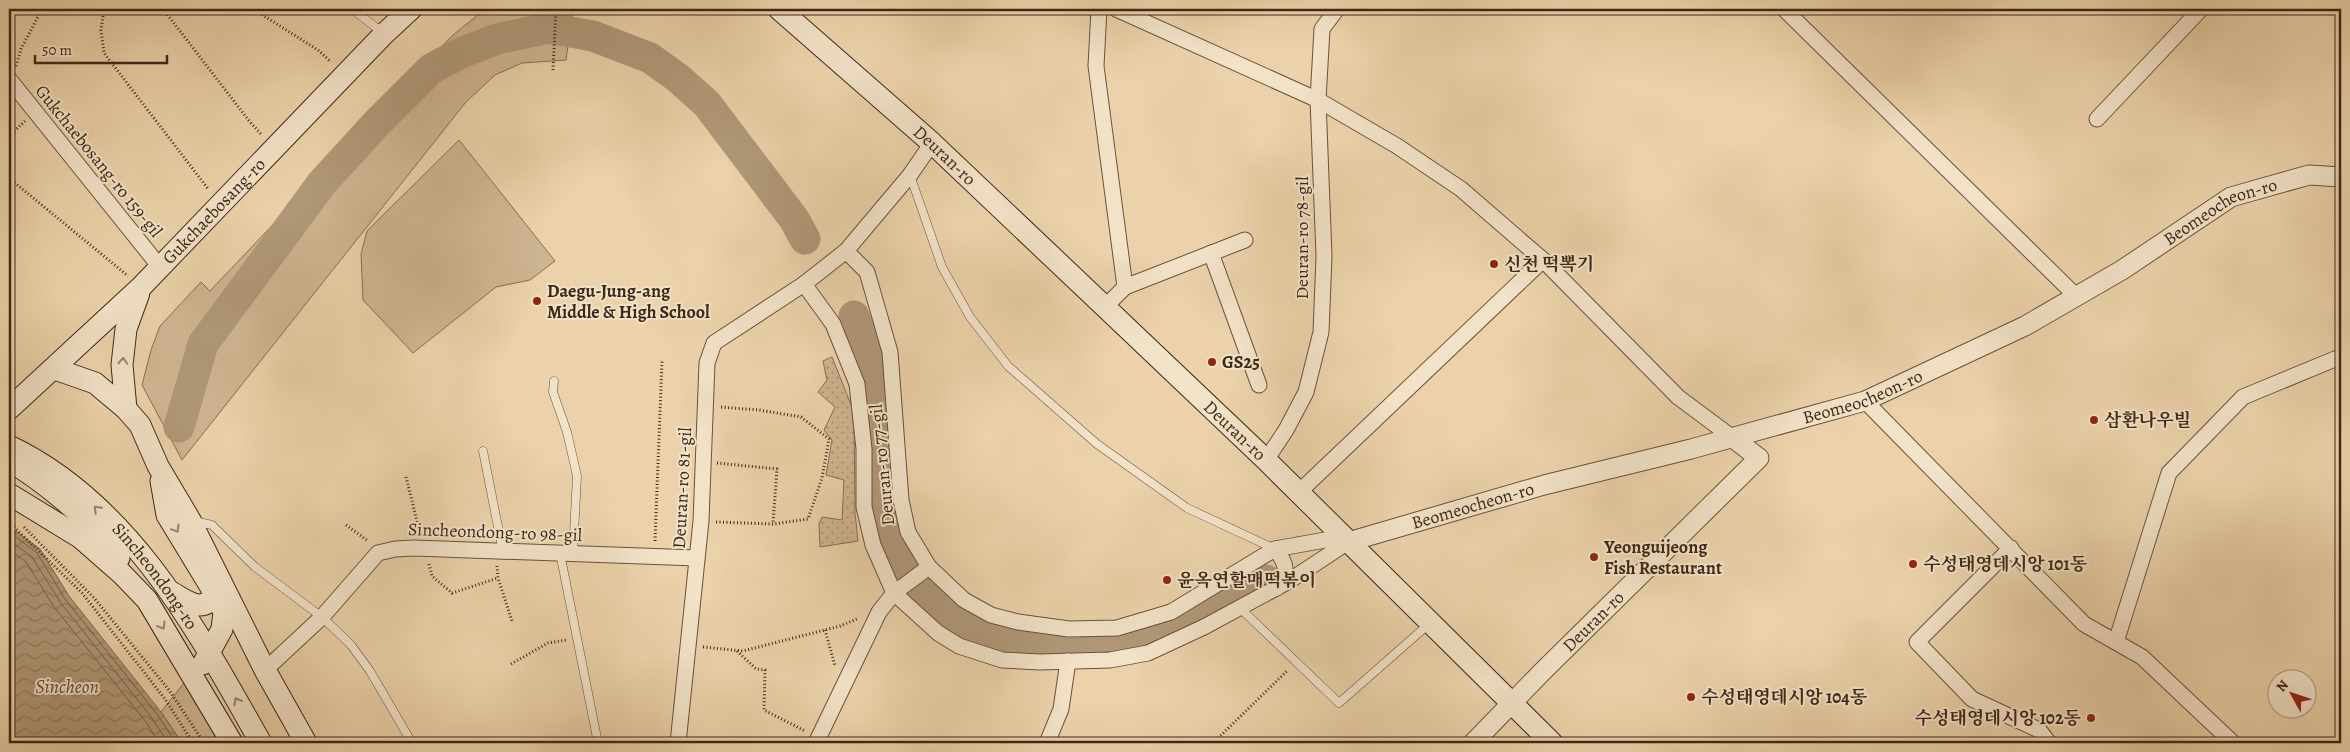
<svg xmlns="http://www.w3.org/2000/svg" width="2350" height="752" font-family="Alegreya,'Noto Serif KR',serif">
<defs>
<pattern id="grass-dots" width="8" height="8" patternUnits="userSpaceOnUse" patternTransform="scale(1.25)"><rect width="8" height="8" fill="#ceb591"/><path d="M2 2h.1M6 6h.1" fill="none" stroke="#a99375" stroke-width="1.8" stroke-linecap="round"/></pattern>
<pattern id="water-waves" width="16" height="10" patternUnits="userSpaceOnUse" patternTransform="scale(1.25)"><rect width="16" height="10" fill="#b09878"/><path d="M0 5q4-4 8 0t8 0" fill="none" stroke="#917c61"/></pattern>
</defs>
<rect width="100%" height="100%" fill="#ebd2aa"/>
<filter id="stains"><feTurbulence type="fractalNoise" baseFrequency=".004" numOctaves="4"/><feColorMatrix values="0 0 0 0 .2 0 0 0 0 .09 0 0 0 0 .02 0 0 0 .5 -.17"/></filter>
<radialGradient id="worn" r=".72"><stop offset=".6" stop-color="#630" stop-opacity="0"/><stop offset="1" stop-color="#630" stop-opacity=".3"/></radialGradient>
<polygon fill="url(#grass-dots)" stroke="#866e54" points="832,357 854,412 855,513 858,541 820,547 819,524 822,517 842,520 844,480 826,475 832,440 824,430 835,407 818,392 827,380 823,361"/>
<g fill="#ceb591" stroke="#866e54">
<polygon points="485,9 573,9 566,60 522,63 495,75 466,102 182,460 142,385 151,350 160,326 201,282 210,291 452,36"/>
<polygon points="459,140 555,261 530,280 496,287 413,353 363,300 361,254 367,231"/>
<polygon points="184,683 222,743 182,743 161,712"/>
</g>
<polygon fill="url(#water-waves)" stroke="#826b52" points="9,526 40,549 69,596 161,712 182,743 9,743"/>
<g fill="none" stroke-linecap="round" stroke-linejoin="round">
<g stroke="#776048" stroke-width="1">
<polyline points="9,532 37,553 65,599 157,714 176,743"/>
<polyline points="9,540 32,557 60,602 152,718 168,743"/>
<polyline points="9,549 26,562 54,607 146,722 159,743"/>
</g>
<g stroke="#b09878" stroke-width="31">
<polyline points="854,316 871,358 883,458 886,510 894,547 907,570 924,593 944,610 971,626 1002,640 1035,646 1121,645 1161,637 1198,619 1266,580"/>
<polyline points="179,427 203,344 322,183 376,124 431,69 461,53 497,39 548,28 593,36 650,58 678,78 707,104 794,219 805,239"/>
</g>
<defs>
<g id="service">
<polyline points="352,9 382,32"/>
<polyline points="910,175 942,267 970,317 1008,366 1097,444 1187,508 1275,549"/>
<polyline points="554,381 553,392 567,432 577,476 573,553"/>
<polyline points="483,451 503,552"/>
<polyline points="194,521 212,525 255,567 322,617 351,645 370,671 412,743"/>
<polyline points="560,553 598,743"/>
<polyline points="1240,608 1339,703 1430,623"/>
</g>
<g id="minor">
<polyline points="1099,9 1096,66 1125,287 1105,307"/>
<polyline points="1116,9 1318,100 1397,146 1461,189 1543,260 1678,397 1733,438"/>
<polyline points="1784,9 2077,297"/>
<polyline points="9,79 160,267"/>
<polyline points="2097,119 2201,9"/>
<polyline points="846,251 867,272 890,352 901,500 908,532 929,567 964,600 991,615 1018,622 1069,629 1117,628 1171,612 1275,549 1325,540 1348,542"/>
<polyline points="1211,253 1259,385"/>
<polyline points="804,284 833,324 857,384 864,449 864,507 873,545 894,593 938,633 959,646 1002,660 1040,662 1110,660 1148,653 1204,627 1289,581 1348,542"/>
<polyline points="1125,287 1245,240"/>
<polyline points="1865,401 2084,624 2142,657 2233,743"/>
<polyline points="1266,460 1286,430 1306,392 1321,332 1324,256 1318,100 1322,29 1337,9"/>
<polyline points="1298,493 1543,260"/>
<polyline points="2011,548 1917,642 1972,699 2039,730 2049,743"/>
<path d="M 1275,549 C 1287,563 1289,573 1277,588"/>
<polyline points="2116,642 2169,473 2243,397 2335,359 2341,358"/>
<polyline points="265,670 322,617 378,553 395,549 414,548 697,558"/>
<polyline points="678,743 701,521 707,363 714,343 804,284 846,251 910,175 932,143"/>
<polyline points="816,743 879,612 894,593 929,567"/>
<polyline points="1047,743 1061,709 1068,661"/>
</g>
<g id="tertiary">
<path id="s1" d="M 1348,542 L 1544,485 L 1691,449 L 1865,401 L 2025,326 L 2122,270 L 2231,197 L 2309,175 L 2341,177"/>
<path id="s2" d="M 1473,743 L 1542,672 L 1759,458 L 1733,438"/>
</g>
<g id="secondary">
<path id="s3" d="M 779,9 L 932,143 L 1105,307 L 1266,460 L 1552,743"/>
<polyline points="55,369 95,383 126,409 140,425 158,466 190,520 265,670 306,743"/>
<path id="s4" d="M 9,409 L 141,287 L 384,34 L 411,9"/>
<polyline points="126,409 122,365 126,329 139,293"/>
<path id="s5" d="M 9,446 C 131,504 198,632 261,743"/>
<path d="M 9,461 C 43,480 97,525 119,558"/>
<path d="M 161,481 L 167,515 L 215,594 C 203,615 187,601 171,592"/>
<polyline points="9,494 81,538 122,574 147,600 232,743"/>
<polyline points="203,664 222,629 224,612 215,594"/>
</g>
</defs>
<use href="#service" stroke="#69523c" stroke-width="9"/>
<use href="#minor" stroke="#69523c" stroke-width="17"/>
<use href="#tertiary" stroke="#69523c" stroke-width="21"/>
<use href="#secondary" stroke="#3e2818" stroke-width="23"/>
<g stroke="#3e2818" stroke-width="3" stroke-dasharray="1 2.5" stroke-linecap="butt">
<polyline points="104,9 101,30 104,53 209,190"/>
<polyline points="163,9 250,122 261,134"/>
<polyline points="253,9 318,50 331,62"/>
<polyline points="16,66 21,49 42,9"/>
<polyline points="553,70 556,9"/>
<polyline points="9,136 25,121"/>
<polyline points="9,178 128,276"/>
<polyline points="717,463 777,469 773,524"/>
<polyline points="406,477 420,533"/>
<polyline points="9,522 82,593 165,699 193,743"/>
<polyline points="716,522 773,524 808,519 822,478 829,439 801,417 759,410 720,407"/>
<polyline points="346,525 368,541"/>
<polyline points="24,527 95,599 169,690 204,743"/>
<polyline points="655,541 662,361"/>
<polyline points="429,564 432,576 452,593 498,578"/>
<polyline points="497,566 498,578 512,621"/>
<polyline points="825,630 835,666"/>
<polyline points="703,647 743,651 840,626 857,619"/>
<polyline points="737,651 756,669 765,670 764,710 805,731"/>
<polyline points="511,664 548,643 566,640"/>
<polyline points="1213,743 1288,670"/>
</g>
<use href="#service" stroke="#f2e2c8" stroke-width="8"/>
<use href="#minor" stroke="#f2e2c8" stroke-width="15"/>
<use href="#tertiary" stroke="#f2e2c8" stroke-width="19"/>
<use href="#secondary" stroke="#f2e2c8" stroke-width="21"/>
</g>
<defs><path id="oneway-chevron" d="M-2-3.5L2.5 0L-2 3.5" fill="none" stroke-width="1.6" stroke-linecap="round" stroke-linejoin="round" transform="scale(1.25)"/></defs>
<g stroke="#988570">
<use href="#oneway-chevron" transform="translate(123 361) rotate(-87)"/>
<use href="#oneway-chevron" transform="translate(97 509) rotate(-135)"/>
<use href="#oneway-chevron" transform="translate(176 529) rotate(59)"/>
<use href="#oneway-chevron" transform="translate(162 626) rotate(59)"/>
<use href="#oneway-chevron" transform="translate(237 701) rotate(-120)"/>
</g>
<g fill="#8f2418" stroke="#f2e2c8" stroke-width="2">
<circle cx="1494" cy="264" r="5"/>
<circle cx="537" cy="301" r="5"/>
<circle cx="1212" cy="362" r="5"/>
<circle cx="2094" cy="420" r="5"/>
<circle cx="1594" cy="557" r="5"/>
<circle cx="1913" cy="564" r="5"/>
<circle cx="1167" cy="580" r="5"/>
<circle cx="1691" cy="697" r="5"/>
<circle cx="2091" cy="718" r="5"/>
</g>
<g text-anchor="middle" stroke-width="4" stroke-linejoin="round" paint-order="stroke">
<g font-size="18" fill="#3e2818" stroke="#f2e2c8">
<text dy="6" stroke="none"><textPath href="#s3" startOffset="221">Deuran-ro</textPath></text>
<text transform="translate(99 161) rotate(51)" y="6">Gukchaebosang-ro 159-gil</text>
<text dy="6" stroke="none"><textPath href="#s4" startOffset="285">Gukchaebosang-ro</textPath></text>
<text dy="6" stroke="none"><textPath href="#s1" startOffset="940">Beomeocheon-ro</textPath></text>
<text transform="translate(1302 238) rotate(-90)" y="6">Deuran-ro 78-gil</text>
<text dy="6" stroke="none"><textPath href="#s1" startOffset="535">Beomeocheon-ro</textPath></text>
<text dy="6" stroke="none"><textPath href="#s3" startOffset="621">Deuran-ro</textPath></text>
<text transform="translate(882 465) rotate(-96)" y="6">Deuran-ro 77-gil</text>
<text transform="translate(682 488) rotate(-87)" y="6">Deuran-ro 81-gil</text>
<text dy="6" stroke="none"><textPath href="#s1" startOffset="130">Beomeocheon-ro</textPath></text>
<text transform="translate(495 532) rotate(2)" y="6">Sincheondong-ro 98-gil</text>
<text dy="6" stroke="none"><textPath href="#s5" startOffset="198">Sincheondong-ro</textPath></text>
<text dy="6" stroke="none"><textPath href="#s2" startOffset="171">Deuran-ro</textPath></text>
</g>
<g font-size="18" font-weight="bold" fill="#3e2818" stroke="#f2e2c8" text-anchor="start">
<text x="1504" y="270">신천 떡뽁기</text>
<text x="547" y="297">Daegu-Jung-ang<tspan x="547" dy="21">Middle &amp; High School</tspan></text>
<text x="1222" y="368">GS25</text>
<text x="2104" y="426">삼환나우빌</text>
<text x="1604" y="553">Yeonguijeong<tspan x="1604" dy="21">Fish Restaurant</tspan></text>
<text x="1923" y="570">수성태영데시앙 101동</text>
<text x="1177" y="586">윤옥연할매떡볶이</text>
<text x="1701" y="703">수성태영데시앙 104동</text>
<text x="2081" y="724" text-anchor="end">수성태영데시앙 102동</text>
</g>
<g font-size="19" font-style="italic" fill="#604a35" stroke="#f2e2c8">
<text x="67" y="693">Sincheon</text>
</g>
</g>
<rect width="2350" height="752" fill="none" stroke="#ebd2aa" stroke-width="30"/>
<rect x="10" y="10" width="2330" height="732" fill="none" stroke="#3e2818" stroke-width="2.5"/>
<rect x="15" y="15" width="2320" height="722" fill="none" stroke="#3e2818"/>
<g transform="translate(2292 694) rotate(310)"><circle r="24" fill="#f2e2c8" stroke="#aa9882"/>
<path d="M0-4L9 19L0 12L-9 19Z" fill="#8f2418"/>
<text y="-8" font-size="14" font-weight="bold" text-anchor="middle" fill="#3e2818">N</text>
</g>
<path d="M35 55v8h132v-8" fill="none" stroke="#3e2818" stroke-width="2.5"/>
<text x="42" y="55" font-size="15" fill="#3e2818" stroke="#f2e2c8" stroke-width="4" paint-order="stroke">50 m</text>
<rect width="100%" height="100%" filter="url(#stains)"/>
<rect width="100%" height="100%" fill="url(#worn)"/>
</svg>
